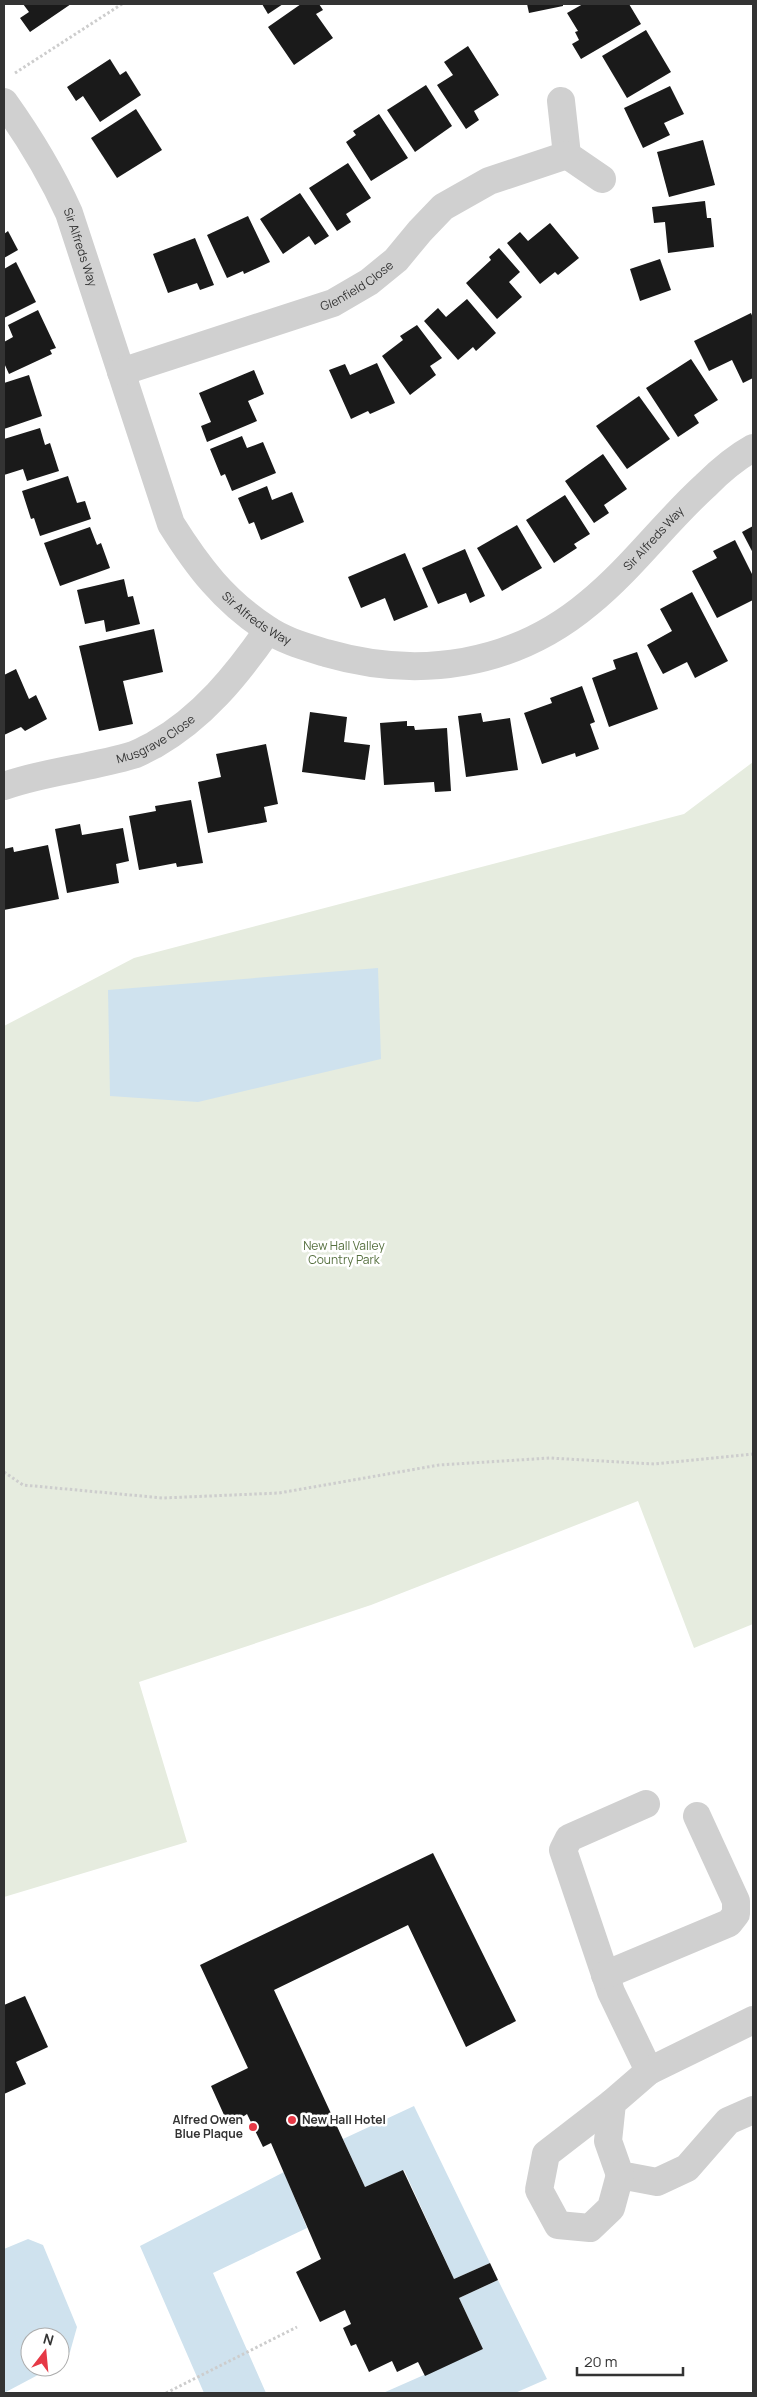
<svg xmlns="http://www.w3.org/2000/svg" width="757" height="2397" font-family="Manrope,sans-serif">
<rect width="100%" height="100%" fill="#fff"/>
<polygon fill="#e6ecdf" points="753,762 753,1624 694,1648 638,1501 371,1605 139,1682 187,1842 4,1897 4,1026 134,958 684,814"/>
<g fill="#cfe2ee">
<polygon points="378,968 381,1059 198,1102 110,1096 108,990"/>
<polygon points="414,2106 490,2263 454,2279 404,2170 365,2187 343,2139"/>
<polygon points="284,2172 307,2228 213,2273 266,2393 204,2393 140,2246"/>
<polygon points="28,2239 43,2245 77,2327 70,2352 60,2361 60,2337 30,2337 30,2367 53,2367 4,2393 4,2249"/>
<polygon points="498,2280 547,2379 515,2393 383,2393 483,2349 459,2298"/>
</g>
<g fill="#1a1a1a">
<polygon points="23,4 71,4 30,32 20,18 29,12"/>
<polygon points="262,4 283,4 268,14"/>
<polygon points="301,4 319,4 323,10 316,14 333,38 294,65 268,27"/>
<polygon points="527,4 563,4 563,6 529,13"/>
<polygon points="583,4 629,4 641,24 581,59 572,44 579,40 575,32 578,31 567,13"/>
<polygon points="646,30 671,72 627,98 602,56"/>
<polygon points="468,46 499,95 474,111 479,120 466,129 437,85 453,75 444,62"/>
<polygon points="110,59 120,75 126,71 141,95 100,122 83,96 76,101 67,87"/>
<polygon points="426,85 452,126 415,152 387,110"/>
<polygon points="670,86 684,114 664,123 670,135 643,148 624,108"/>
<polygon points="136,109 162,150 117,178 91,138"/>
<polygon points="379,114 408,158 371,181 346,142 356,135 353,131"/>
<polygon points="703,140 715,185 669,197 657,152"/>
<polygon points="348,163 371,198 346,214 351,222 337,231 309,188"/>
<polygon points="300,193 329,236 315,245 309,236 283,254 260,219"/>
<polygon points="705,201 707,218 711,218 714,247 668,253 665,222 654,223 652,207"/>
<polygon points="248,216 270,262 244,274 243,271 227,278 207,235"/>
<polygon points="550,223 579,258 558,275 555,272 540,284 507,243 520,232 528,241"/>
<polygon points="8,231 18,250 4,258 4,234"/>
<polygon points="195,238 214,285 200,290 197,283 168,293 153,254"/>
<polygon points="499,248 520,272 509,282 522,297 497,319 466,283 491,260 489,257"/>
<polygon points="660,259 671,290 640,301 630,269"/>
<polygon points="16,262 36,302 4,318 4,269"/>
<polygon points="467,299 496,333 476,351 473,347 458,360 424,321 438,308 446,317"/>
<polygon points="38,310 56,348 50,350 52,354 9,374 4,363 4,342 13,337 8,325"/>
<polygon points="751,313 753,318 753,378 743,383 732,360 709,371 694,341"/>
<polygon points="417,325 442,358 430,366 436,375 410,395 382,356 403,340 400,336"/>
<polygon points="691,359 718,400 694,415 699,423 678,437 646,388"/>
<polygon points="377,363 395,403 370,414 368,411 351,419 329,370 345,364 350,375"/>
<polygon points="254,370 264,394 248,401 257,421 207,442 201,426 211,422 199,393"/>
<polygon points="29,375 42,416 4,429 4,383"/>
<polygon points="639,396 670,439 627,469 596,426"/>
<polygon points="40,428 45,445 50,443 59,471 27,481 23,469 4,475 4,439"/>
<polygon points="242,436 247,448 263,442 276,473 232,491 225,474 221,476 210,449"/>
<polygon points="603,454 627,489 604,505 609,513 594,523 565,481"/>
<polygon points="68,476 77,503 85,501 91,519 40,536 34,518 31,519 22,491"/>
<polygon points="267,486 272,500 292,492 304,522 261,540 254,522 249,524 238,498"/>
<polygon points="565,495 590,534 574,544 577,548 554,563 526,520"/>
<polygon points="517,525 542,568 502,591 477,548"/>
<polygon points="753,526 753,553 742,532"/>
<polygon points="90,527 97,545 101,543 110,568 60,586 44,543"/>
<polygon points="735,540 753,576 753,600 717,618 692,571 717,558 713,551"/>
<polygon points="465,549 485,596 470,603 466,593 438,604 422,568"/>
<polygon points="405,553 428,607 394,621 385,598 361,608 348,577"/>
<polygon points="124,579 128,597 133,596 140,624 106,632 104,620 85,624 77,590"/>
<polygon points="692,592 728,661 695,678 687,662 663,674 647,645 672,631 660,609"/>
<polygon points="154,629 163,672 123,681 133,724 99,731 79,646"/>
<polygon points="637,652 658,709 609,727 592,678 616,669 613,660"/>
<polygon points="16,669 29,699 36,695 47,719 25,731 21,727 4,735 4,675"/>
<polygon points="582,686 595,722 590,724 599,749 576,757 575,753 542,764 524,713 552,703 550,698"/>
<polygon points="310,712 347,717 344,742 370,745 365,780 302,772"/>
<polygon points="481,713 483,722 510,718 518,770 466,777 458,716"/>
<polygon points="407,721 407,726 414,726 415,730 447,728 451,791 435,792 434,782 384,785 380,723"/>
<polygon points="266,744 278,804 264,807 267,822 208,833 198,782 221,777 216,754"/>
<polygon points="191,800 203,863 177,867 176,863 139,870 129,816 156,811 155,806"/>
<polygon points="80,824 82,835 123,828 129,861 116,864 119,883 67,893 55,829"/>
<polygon points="48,845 59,899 4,910 4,849 13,847 14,852"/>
<polygon points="433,1853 516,2021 466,2047 408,1925 274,1990 365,2187 403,2170 454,2279 490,2263 498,2280 459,2298 483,2349 425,2376 418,2362 397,2372 392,2361 369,2372 356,2344 351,2346 343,2328 351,2324 345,2310 320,2322 296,2272 321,2259 271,2143 263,2147 247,2114 229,2126 211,2086 248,2068 200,1965"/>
<polygon points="25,1996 48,2047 16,2062 26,2084 4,2094 4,2005"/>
</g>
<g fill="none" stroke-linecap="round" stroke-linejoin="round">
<g stroke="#cdcdcd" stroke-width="3" stroke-dasharray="2.5 2.5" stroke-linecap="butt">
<polyline points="15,73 122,4"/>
<polyline points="4,1472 23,1485 163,1498 279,1493 439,1465 550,1458 654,1464 753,1454"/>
<polyline points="166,2393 297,2327"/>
</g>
<g stroke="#d0d0d0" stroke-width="28">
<polyline points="561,101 567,155 602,179"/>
<path id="s1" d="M 4,102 C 29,137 51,173 69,213 L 171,524 C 198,567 224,601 267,629 C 284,641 307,647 326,653 C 419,680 514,666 589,603 C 632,568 665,522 706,485 C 721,470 735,458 753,448"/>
<path id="s2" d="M 121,372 L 333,303 L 369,282 L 396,260 L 420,231 L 443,207 L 489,181 L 567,155"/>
<path id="s3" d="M 4,786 C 46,771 91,768 133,755 C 140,753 147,748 154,745 C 202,718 237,675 268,630"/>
<polyline points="646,1804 569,1838 563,1850 611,1992 649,2071"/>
<polyline points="605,1975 729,1923 736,1914 736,1901 697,1816"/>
<polyline points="753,2020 649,2071 612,2103 608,2141 620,2175 657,2182 687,2168 728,2121 753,2110"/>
<polyline points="612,2103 546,2154 539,2190 558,2225 590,2228 611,2208 620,2175"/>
</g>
</g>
<g fill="#e63946" stroke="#fff" stroke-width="2">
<circle cx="292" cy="2120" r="5"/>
<circle cx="253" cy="2127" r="5"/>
</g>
<g text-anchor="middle" stroke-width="5" stroke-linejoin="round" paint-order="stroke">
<g font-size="12" fill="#333" stroke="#fff">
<text dy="4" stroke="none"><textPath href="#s1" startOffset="165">Sir Alfreds Way</textPath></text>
<text dy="4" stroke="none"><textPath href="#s2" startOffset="252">Glenfield Close</textPath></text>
<text dy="4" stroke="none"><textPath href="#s1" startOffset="1034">Sir Alfreds Way</textPath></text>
<text dy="4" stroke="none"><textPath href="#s1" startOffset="585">Sir Alfreds Way</textPath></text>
<text dy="4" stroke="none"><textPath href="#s3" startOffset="160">Musgrave Close</textPath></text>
</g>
<g font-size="12" fill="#56703f" stroke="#fff">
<text x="344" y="1250">New Hall Valley<tspan x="344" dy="14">Country Park</tspan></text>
</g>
<g font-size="12" font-weight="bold" fill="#333" stroke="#fff" text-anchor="end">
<text x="243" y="2124">Alfred Owen<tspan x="243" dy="14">Blue Plaque</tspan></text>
<text x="302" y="2124" text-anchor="start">New Hall Hotel</text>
</g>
</g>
<rect width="757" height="2397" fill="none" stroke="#333333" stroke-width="10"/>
<g transform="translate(45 2352) rotate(16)"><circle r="24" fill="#ffffff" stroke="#adadad"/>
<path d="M0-4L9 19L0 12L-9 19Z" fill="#e63946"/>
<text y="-8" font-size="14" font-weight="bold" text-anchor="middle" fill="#333333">N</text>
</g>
<path d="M577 2367v8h106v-8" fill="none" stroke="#333333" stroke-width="2.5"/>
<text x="584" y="2367" font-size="15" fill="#333333" stroke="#ffffff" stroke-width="4" paint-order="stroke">20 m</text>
</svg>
